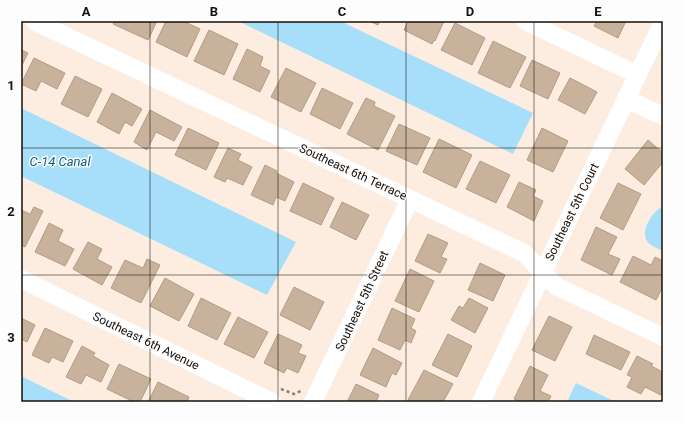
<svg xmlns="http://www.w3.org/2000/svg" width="684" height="423" font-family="Roboto,sans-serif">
<rect width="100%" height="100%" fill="#fcede0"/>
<g fill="#a7defa">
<polygon points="238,21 340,21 533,113 513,154"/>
<polygon points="21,108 296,242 267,295 21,176"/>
<path d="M 663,206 L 663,251 C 657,248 650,246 647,241 C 640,230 653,211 663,206 Z"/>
<polygon points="21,376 74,402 21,402"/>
<polygon points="576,383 616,402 567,402"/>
</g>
<g fill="#c9b29c" stroke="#b29c87">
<polygon points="114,21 157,21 148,40 113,24"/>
<polygon points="166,21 183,21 200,29 187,57 156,42"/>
<polygon points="369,21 380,21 378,25"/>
<polygon points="408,21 444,21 435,41 434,40 432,44 404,30"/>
<polygon points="597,21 626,21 618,38 594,26"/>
<polygon points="455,23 485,38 472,65 441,50"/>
<polygon points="209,30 238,44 224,75 194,61"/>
<polygon points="493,41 526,57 510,88 478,73"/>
<polygon points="247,49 263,57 260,66 270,71 260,92 233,79"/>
<polygon points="21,50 28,53 21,67"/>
<polygon points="34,58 65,73 57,89 41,81 36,91 21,84"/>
<polygon points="532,60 560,73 548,99 520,86"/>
<polygon points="286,68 316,83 301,112 271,97"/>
<polygon points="75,76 102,89 88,117 61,104"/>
<polygon points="570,78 597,92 585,114 558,100"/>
<polygon points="322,88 353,103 340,129 310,114"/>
<polygon points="112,93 142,109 132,126 125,122 119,134 97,122"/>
<polygon points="366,98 375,102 374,106 395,116 378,150 347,134"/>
<polygon points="150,110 182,127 174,141 156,132 147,150 134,142"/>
<polygon points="399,124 430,138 417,165 386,151"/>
<polygon points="188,128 219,143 206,170 175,155"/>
<polygon points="542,128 568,141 553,172 527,160"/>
<polygon points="439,139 472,155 456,188 423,172"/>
<polygon points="648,140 663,153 663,162 644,185 625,169"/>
<polygon points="228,148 241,154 238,160 252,167 243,185 227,178 225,182 214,177"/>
<polygon points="480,161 510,175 496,203 466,189"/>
<polygon points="265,165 277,171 276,173 294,182 285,201 276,197 273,205 251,195"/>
<polygon points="519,182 536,190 533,196 543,201 534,221 507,207"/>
<polygon points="303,183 334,198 321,225 290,211"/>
<polygon points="618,183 641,194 623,230 600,218"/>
<polygon points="342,202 369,215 356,240 330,227"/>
<polygon points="34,207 43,211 25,247 21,245 21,210 30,214"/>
<polygon points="49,223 63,230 58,241 74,249 65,266 35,252"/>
<polygon points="596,227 617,237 608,254 620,259 612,275 581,260"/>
<polygon points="428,234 448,243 441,257 447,259 440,273 415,261"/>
<polygon points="88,242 102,249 97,259 112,267 102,285 73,269"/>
<polygon points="633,256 651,265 655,257 663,261 663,286 656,300 620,282"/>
<polygon points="147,259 160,265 141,303 111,288 125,260 143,268"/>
<polygon points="480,263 505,275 493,301 468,290"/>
<polygon points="410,269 434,281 419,312 395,301"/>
<polygon points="165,278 194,294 179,321 150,306"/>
<polygon points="294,287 324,302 310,330 280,315"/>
<polygon points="201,298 231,313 217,340 188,326"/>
<polygon points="469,298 488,308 475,333 451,320 459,306 463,308"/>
<polygon points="392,308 415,319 411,328 416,331 411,343 405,340 400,350 378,340"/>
<polygon points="549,316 572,327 555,361 532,350"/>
<polygon points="238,317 268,332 254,358 224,344"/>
<polygon points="21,318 35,325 27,342 21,339"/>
<polygon points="45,328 73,341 63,362 52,357 49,363 32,355"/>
<polygon points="278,334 302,345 298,353 306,356 298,373 287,368 284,373 264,363"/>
<polygon points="448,334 472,346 457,377 432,365"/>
<polygon points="594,335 630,352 621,370 586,354"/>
<polygon points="82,346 95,353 93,356 109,365 101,382 86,375 81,384 66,377"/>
<polygon points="373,348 402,363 396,375 392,373 386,387 360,375"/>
<polygon points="637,356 653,364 651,366 663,372 663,390 661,395 645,387 641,394 627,387 632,377 627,375"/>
<polygon points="119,364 151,379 140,402 134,402 107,389"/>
<polygon points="530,366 548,375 540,391 551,396 548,402 521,402 514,399"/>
<polygon points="424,370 453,384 443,402 412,402 408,400"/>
<polygon points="158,382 189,397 187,402 148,402"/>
<polygon points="356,384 379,395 376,402 347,402"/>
</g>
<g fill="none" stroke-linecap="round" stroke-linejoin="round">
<polyline stroke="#887d73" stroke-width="2.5" stroke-dasharray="3 3" stroke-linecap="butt" points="281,389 294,394 301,391"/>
<g stroke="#fff" stroke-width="18">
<polyline points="34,21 524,253 556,286 663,337"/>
<polyline points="525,21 638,75"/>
<polyline points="626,99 663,116"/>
<polyline points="21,279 272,402"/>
<polyline points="313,402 410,199"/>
<polyline points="481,402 663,22"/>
</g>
</g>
<path fill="none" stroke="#170f08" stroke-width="1" stroke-opacity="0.55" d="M 150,21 L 150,402M 278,21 L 278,402M 406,21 L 406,402M 534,21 L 534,402M 21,148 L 663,148M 21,275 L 663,275"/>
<g text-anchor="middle" stroke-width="3" stroke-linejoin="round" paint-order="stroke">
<g font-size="12" fill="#170f08" stroke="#fdfdfd">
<text transform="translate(353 172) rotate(25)" y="4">Southeast 6th Terrace</text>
<text transform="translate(572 212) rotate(-64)" y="4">Southeast 5th Court</text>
<text transform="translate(362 301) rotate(-65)" y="4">Southeast 5th Street</text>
<text transform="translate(146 341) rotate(26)" y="4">Southeast 6th Avenue</text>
</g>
<g font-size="13" font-style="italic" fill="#11607f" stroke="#fdfdfd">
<text x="60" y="166">C-14 Canal</text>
</g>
</g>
<rect width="684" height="423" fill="none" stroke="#fdfdfd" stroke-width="44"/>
<rect x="22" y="22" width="640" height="379" fill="none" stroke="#170f08" stroke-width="1.5"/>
<g font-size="13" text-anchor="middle" font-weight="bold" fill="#170f08">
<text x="86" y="16">A</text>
<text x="214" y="16">B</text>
<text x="342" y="16">C</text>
<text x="470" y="16">D</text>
<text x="598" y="16">E</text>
<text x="11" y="90">1</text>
<text x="11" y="216">2</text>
<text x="11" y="342">3</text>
</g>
</svg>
